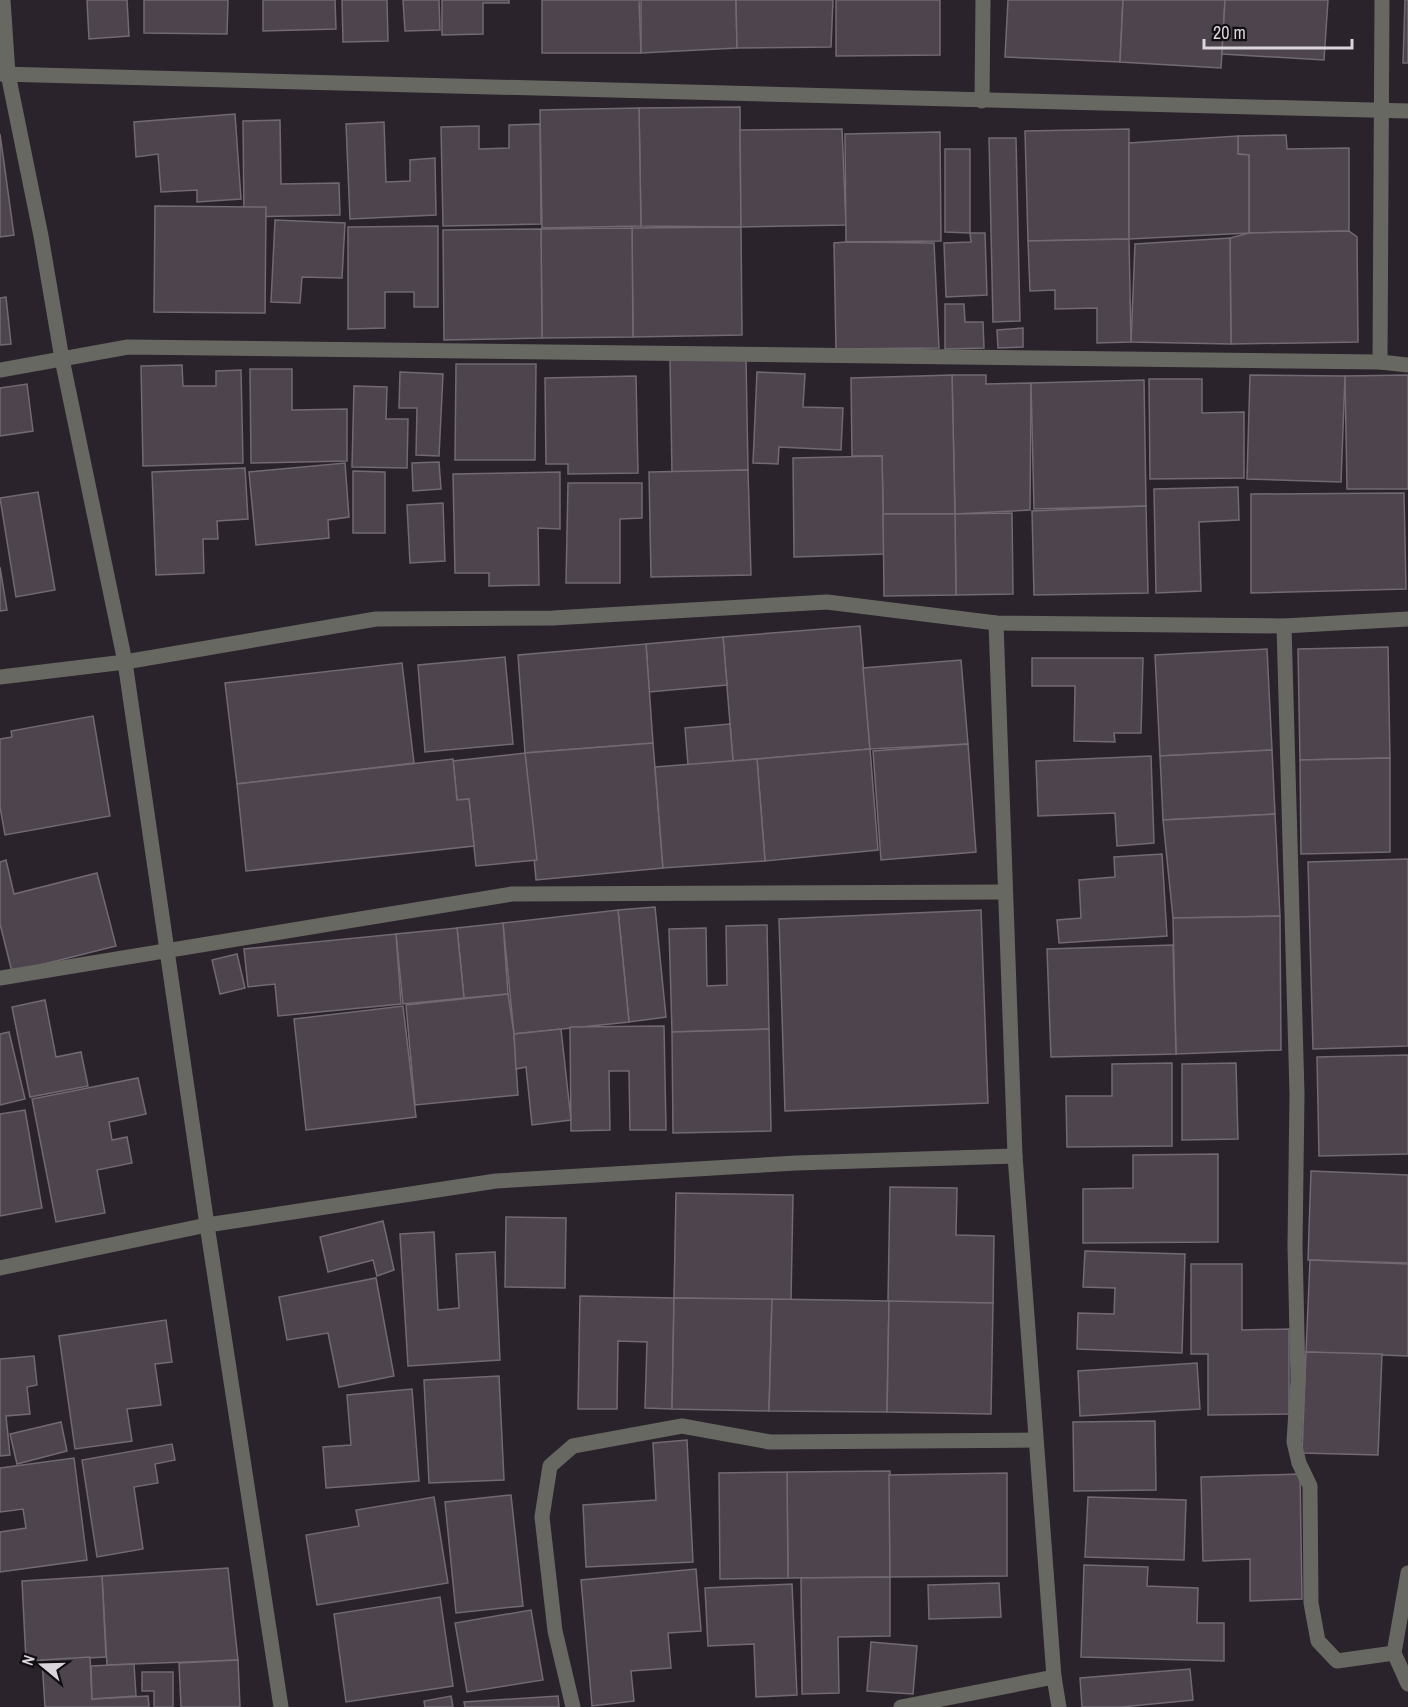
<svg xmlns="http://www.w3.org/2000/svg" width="1408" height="1707" font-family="'Archivo Narrow',sans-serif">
<rect width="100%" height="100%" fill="#2b232b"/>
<g fill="#4d444d" stroke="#726a73" stroke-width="1.5">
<polygon points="87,0 127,0 129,36 89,39"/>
<polygon points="144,0 228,0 227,34 144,33"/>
<polygon points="263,0 335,0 336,29 263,31"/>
<polygon points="342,0 387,0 388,41 343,42"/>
<polygon points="403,0 439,0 440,30 405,31"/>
<polygon points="442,0 509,0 509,3 483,3 483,34 442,35"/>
<polygon points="542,0 639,0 641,53 542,53"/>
<polygon points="641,0 736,0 737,48 641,53"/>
<polygon points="736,0 833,0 831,47 737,48"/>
<polygon points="836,0 940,0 940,55 836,56"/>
<polygon points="1008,0 1123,0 1120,62 1005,57"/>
<polygon points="1123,0 1225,0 1221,68 1120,62"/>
<polygon points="1225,0 1328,0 1324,60 1222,54"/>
<polygon points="1405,0 1408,0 1408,63 1403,63"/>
<polygon points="740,107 741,227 641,226 639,108"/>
<polygon points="639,108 641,226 542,228 540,110"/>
<polygon points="235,114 241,199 197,202 197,190 161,192 158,154 136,157 134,122"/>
<polygon points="280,120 281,184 339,183 340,215 244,217 243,121"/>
<polygon points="384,122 386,182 410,181 410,160 435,158 436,215 350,219 346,124"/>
<polygon points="540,124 541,224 443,226 441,127 479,126 479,149 509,148 509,125"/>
<polygon points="842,129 846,225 741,227 740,130"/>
<polygon points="1129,129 1129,239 1028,241 1025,131"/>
<polygon points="940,132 941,241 846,242 845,134"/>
<polygon points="0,134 14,235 0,237"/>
<polygon points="1286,135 1287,149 1349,148 1349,231 1249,233 1249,155 1238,154 1238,136"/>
<polygon points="1238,136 1238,154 1249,155 1249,233 1129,239 1129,143"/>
<polygon points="989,138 1016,138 1020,321 993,322"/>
<polygon points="945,149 970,149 970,233 945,232"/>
<polygon points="155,206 266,207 265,313 154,312"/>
<polygon points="275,220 345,223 342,278 302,277 300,303 271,302"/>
<polygon points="438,226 438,307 414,307 414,292 385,292 385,328 348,329 348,227"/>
<polygon points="741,227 742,335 633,337 632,228"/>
<polygon points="632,228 633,337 542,338 541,229"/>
<polygon points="541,229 542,338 444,340 443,230"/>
<polygon points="1349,231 1357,237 1358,342 1231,344 1230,238 1249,233"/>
<polygon points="970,233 985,233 987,295 946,297 944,243 971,242"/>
<polygon points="1230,238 1231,344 1131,342 1135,244"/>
<polygon points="1129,239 1131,342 1097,343 1097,308 1055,309 1055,290 1030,291 1028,241"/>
<polygon points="846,242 934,243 939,348 836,349 834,243"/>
<polygon points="6,297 11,344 0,345 0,298"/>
<polygon points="945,304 964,304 965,322 983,322 984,348 945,349"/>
<polygon points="1023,328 1023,347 998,348 997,330"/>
<polygon points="746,358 748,470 672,473 670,360"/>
<polygon points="456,364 536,364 535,460 455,460"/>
<polygon points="182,365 183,386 216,386 216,371 241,370 243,463 143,466 141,366"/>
<polygon points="250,369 292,369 292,410 347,409 347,461 251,463"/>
<polygon points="400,372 443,374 439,456 416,455 417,408 399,408"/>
<polygon points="757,372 805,374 803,407 843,408 841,450 779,447 778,464 753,463"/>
<polygon points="952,375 986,375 986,384 1031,383 1030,510 955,514"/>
<polygon points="952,375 955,514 883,514 882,456 852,456 851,378"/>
<polygon points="1250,375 1345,376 1341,482 1247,479"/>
<polygon points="1408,375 1408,489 1347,489 1345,376"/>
<polygon points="636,376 638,473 568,474 568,464 546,464 545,378"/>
<polygon points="1149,379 1202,379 1202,413 1244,412 1244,478 1150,479"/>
<polygon points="1144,380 1146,506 1034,509 1031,383"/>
<polygon points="27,384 33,431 0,436 0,388"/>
<polygon points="354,386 387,387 386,419 408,419 407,468 352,467"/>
<polygon points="882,456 884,554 794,557 793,458"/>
<polygon points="439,462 441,489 413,491 412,463"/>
<polygon points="345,463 349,517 328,520 329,538 256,545 249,472"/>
<polygon points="245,468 248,519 217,521 218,539 203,539 204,573 156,575 152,472"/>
<polygon points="748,470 751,575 651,577 649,472"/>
<polygon points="353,471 385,472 385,533 353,533"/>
<polygon points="560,472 560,529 538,528 539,585 489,586 489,573 455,573 453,474"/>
<polygon points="568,483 642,483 642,518 620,519 620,583 566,583"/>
<polygon points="1238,487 1239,520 1199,522 1201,591 1156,593 1154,489"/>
<polygon points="38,492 55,590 16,597 0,498"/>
<polygon points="1404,493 1406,589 1251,593 1251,494"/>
<polygon points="443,503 445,561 410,563 407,505"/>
<polygon points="1146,506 1148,593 1034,595 1032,511"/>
<polygon points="1012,513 1013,594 956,595 955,514"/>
<polygon points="883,514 955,514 956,595 884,596"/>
<polygon points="0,567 7,610 0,611"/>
<polygon points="860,626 870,749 733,761 723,637"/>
<polygon points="723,637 727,685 649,692 646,644"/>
<polygon points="646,644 653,743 525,753 518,655"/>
<polygon points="1388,647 1390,758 1300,760 1298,649"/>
<polygon points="1267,649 1272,750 1160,756 1155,655"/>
<polygon points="505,657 513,744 425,752 418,665"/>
<polygon points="1032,658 1143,658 1141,733 1114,733 1115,742 1074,741 1075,686 1032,686"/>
<polygon points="961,660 968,744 870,749 863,668"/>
<polygon points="402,663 414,763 237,784 225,683"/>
<polygon points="93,716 110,816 5,835 0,807 0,739 12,737 11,731"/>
<polygon points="730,724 733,761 688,765 685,728"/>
<polygon points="653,743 663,868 536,880 525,753"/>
<polygon points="968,744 976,852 881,860 873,751"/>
<polygon points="870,749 878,850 765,861 757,759"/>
<polygon points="1272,750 1275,814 1163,820 1160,756"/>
<polygon points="525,753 537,860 476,866 469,799 457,800 453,761"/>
<polygon points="1151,756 1154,843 1117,846 1115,813 1038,816 1036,761"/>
<polygon points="1390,758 1390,852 1301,854 1300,760"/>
<polygon points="453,759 457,800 469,799 474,846 246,871 237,784"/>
<polygon points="757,759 765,861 663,868 655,767"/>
<polygon points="1275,814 1280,916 1173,918 1163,820"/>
<polygon points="1162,854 1167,936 1059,943 1057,920 1081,918 1079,880 1115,877 1114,857"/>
<polygon points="1408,859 1408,1046 1313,1049 1308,862"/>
<polygon points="6,860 14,894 97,873 116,946 12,972 0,924 0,862"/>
<polygon points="655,907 666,1017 629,1022 618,910"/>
<polygon points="618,910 629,1022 514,1034 503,923"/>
<polygon points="981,910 988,1103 785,1111 779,919"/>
<polygon points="1280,916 1281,1050 1176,1054 1173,918"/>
<polygon points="503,923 508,994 464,998 457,928"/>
<polygon points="767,925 769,1029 672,1032 669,929 706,928 707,986 727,985 726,926"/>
<polygon points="457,928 464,998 403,1004 396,934"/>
<polygon points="396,934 401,1004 278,1016 275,984 248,987 244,949"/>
<polygon points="1173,945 1176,1054 1051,1057 1047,949"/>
<polygon points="237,954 245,988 220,994 212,960"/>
<polygon points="508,994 514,1034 518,1095 415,1105 406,1005"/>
<polygon points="45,1000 56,1057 81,1052 88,1086 30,1097 12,1007"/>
<polygon points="403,1006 416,1117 306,1130 294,1019"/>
<polygon points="664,1026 666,1130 630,1130 629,1071 609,1071 610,1130 571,1131 570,1027"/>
<polygon points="561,1029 571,1120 532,1125 526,1067 516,1069 514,1034"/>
<polygon points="769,1029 771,1131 673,1133 672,1032"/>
<polygon points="9,1032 25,1099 0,1105 0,1034"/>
<polygon points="1408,1055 1408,1154 1319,1156 1317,1057"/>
<polygon points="1172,1063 1172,1146 1067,1147 1066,1096 1112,1096 1112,1064"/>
<polygon points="1236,1063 1238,1139 1182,1140 1182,1064"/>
<polygon points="138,1078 146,1114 109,1122 112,1140 127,1137 132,1163 97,1170 105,1213 56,1222 32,1099"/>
<polygon points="25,1110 42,1208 0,1216 0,1114"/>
<polygon points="1218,1154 1218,1242 1083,1243 1083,1189 1133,1188 1133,1155"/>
<polygon points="1311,1171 1408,1175 1408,1263 1308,1260"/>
<polygon points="890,1187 957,1188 956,1235 994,1236 993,1303 888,1302"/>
<polygon points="676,1193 793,1195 791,1300 674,1298"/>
<polygon points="506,1217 566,1218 565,1288 505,1287"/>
<polygon points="383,1221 394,1270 377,1276 373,1260 328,1272 320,1237"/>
<polygon points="434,1232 438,1310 459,1308 456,1254 495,1252 500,1360 408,1366 400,1234"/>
<polygon points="1085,1251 1185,1254 1182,1353 1077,1349 1078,1313 1114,1314 1115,1288 1083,1287"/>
<polygon points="1310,1260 1408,1264 1408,1356 1306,1352"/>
<polygon points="1191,1264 1242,1264 1242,1330 1289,1329 1289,1414 1208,1415 1208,1354 1191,1354"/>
<polygon points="376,1278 394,1376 339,1387 328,1333 287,1340 279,1297"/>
<polygon points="580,1296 674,1298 672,1409 645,1408 647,1342 618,1341 617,1409 578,1409"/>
<polygon points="674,1298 772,1299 769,1411 672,1409"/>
<polygon points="772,1299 889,1301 887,1412 769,1411"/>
<polygon points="889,1301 993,1303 991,1414 887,1412"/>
<polygon points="166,1320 172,1362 155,1364 161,1405 127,1409 132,1441 75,1449 59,1336"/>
<polygon points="1306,1352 1382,1354 1378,1455 1302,1453"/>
<polygon points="34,1356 37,1385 27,1387 30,1414 6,1416 10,1455 0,1456 0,1359"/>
<polygon points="1197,1363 1200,1409 1080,1416 1078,1371"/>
<polygon points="499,1376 504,1480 429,1483 424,1380"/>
<polygon points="412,1389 419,1481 326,1488 323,1447 351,1445 347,1395"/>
<polygon points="1155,1421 1156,1490 1074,1491 1073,1422"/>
<polygon points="61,1422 67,1451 17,1464 10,1434"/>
<polygon points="687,1440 693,1562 586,1567 583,1505 656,1500 653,1443"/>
<polygon points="172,1444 175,1460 155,1464 158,1483 134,1487 143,1549 97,1557 82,1460"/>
<polygon points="74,1458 87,1560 0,1572 0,1532 26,1528 23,1509 0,1512 0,1468"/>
<polygon points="890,1471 890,1577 788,1578 787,1472"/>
<polygon points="787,1472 788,1578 720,1579 719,1473"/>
<polygon points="1007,1473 1007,1576 890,1577 889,1475"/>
<polygon points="1300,1474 1302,1599 1250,1601 1250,1559 1203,1561 1201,1477"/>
<polygon points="511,1495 523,1606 456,1613 445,1502"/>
<polygon points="434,1497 448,1583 317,1605 306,1535 359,1526 356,1510"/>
<polygon points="1088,1497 1186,1500 1184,1560 1085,1557"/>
<polygon points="1084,1565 1148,1567 1147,1586 1198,1588 1197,1623 1224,1623 1224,1661 1081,1657"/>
<polygon points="228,1568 238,1660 107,1665 102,1576"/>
<polygon points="696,1569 701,1631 668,1633 671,1668 631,1671 634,1701 592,1706 581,1580"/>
<polygon points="102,1576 106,1657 26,1661 22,1581"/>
<polygon points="890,1577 890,1636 838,1637 839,1693 802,1694 801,1578"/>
<polygon points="999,1583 1001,1617 929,1619 928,1585"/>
<polygon points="792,1584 797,1695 756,1697 754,1644 708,1646 705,1588"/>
<polygon points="440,1597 453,1686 346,1702 334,1614"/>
<polygon points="531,1610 543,1680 467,1692 455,1623"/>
<polygon points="871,1642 917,1646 913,1694 867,1691"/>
<polygon points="90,1657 92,1699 148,1696 149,1707 45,1707 42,1660"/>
<polygon points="238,1660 240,1707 181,1707 179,1663"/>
<polygon points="134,1664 136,1696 92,1699 91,1666"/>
<polygon points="1190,1669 1193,1700 1121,1707 1082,1707 1080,1678"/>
<polygon points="142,1672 173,1672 173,1707 154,1707 154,1691 142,1691"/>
<polygon points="451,1696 453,1707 425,1707 424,1701"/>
<polygon points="558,1696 559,1707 465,1707 464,1702"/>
</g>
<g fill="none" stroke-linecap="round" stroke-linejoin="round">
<g stroke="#686863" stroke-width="15">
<polyline points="3,0 8,74 41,236 62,359 125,662 207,1225 281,1707"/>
<polyline points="0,74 1408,111"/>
<polyline points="982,101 983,0"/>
<polyline points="1380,362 1382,0"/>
<polyline points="0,370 128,347 1380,362 1408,365"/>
<polyline points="996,623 1015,1156 1054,1677 1059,1707"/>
<polyline points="1284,626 1297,1094 1295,1246 1298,1380 1294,1442 1299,1463 1310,1486 1311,1603 1318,1641 1337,1661 1394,1653"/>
<polyline points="0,677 125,662 376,619 553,618 827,602 996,623 1284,626 1408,619"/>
<polyline points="0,978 512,894 1005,892"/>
<polyline points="0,1268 207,1225 496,1181 796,1163 1015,1156"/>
<polyline points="1408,1573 1394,1653 1408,1684"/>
<polyline points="573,1707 555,1631 542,1517 550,1466 573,1446 682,1426 770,1442 1035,1440"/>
<polyline points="901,1707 1054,1677"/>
</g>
</g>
<g transform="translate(42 1665) rotate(289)" stroke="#110e11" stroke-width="4.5" paint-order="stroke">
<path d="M0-4.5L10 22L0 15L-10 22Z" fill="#dad5da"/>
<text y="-9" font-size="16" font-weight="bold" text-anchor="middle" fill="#dad5da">N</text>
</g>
<path d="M1204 39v9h148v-9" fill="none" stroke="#dad5da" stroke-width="3"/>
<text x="1213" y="39" font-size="18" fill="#dad5da" stroke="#110e11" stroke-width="4.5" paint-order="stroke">20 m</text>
</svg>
